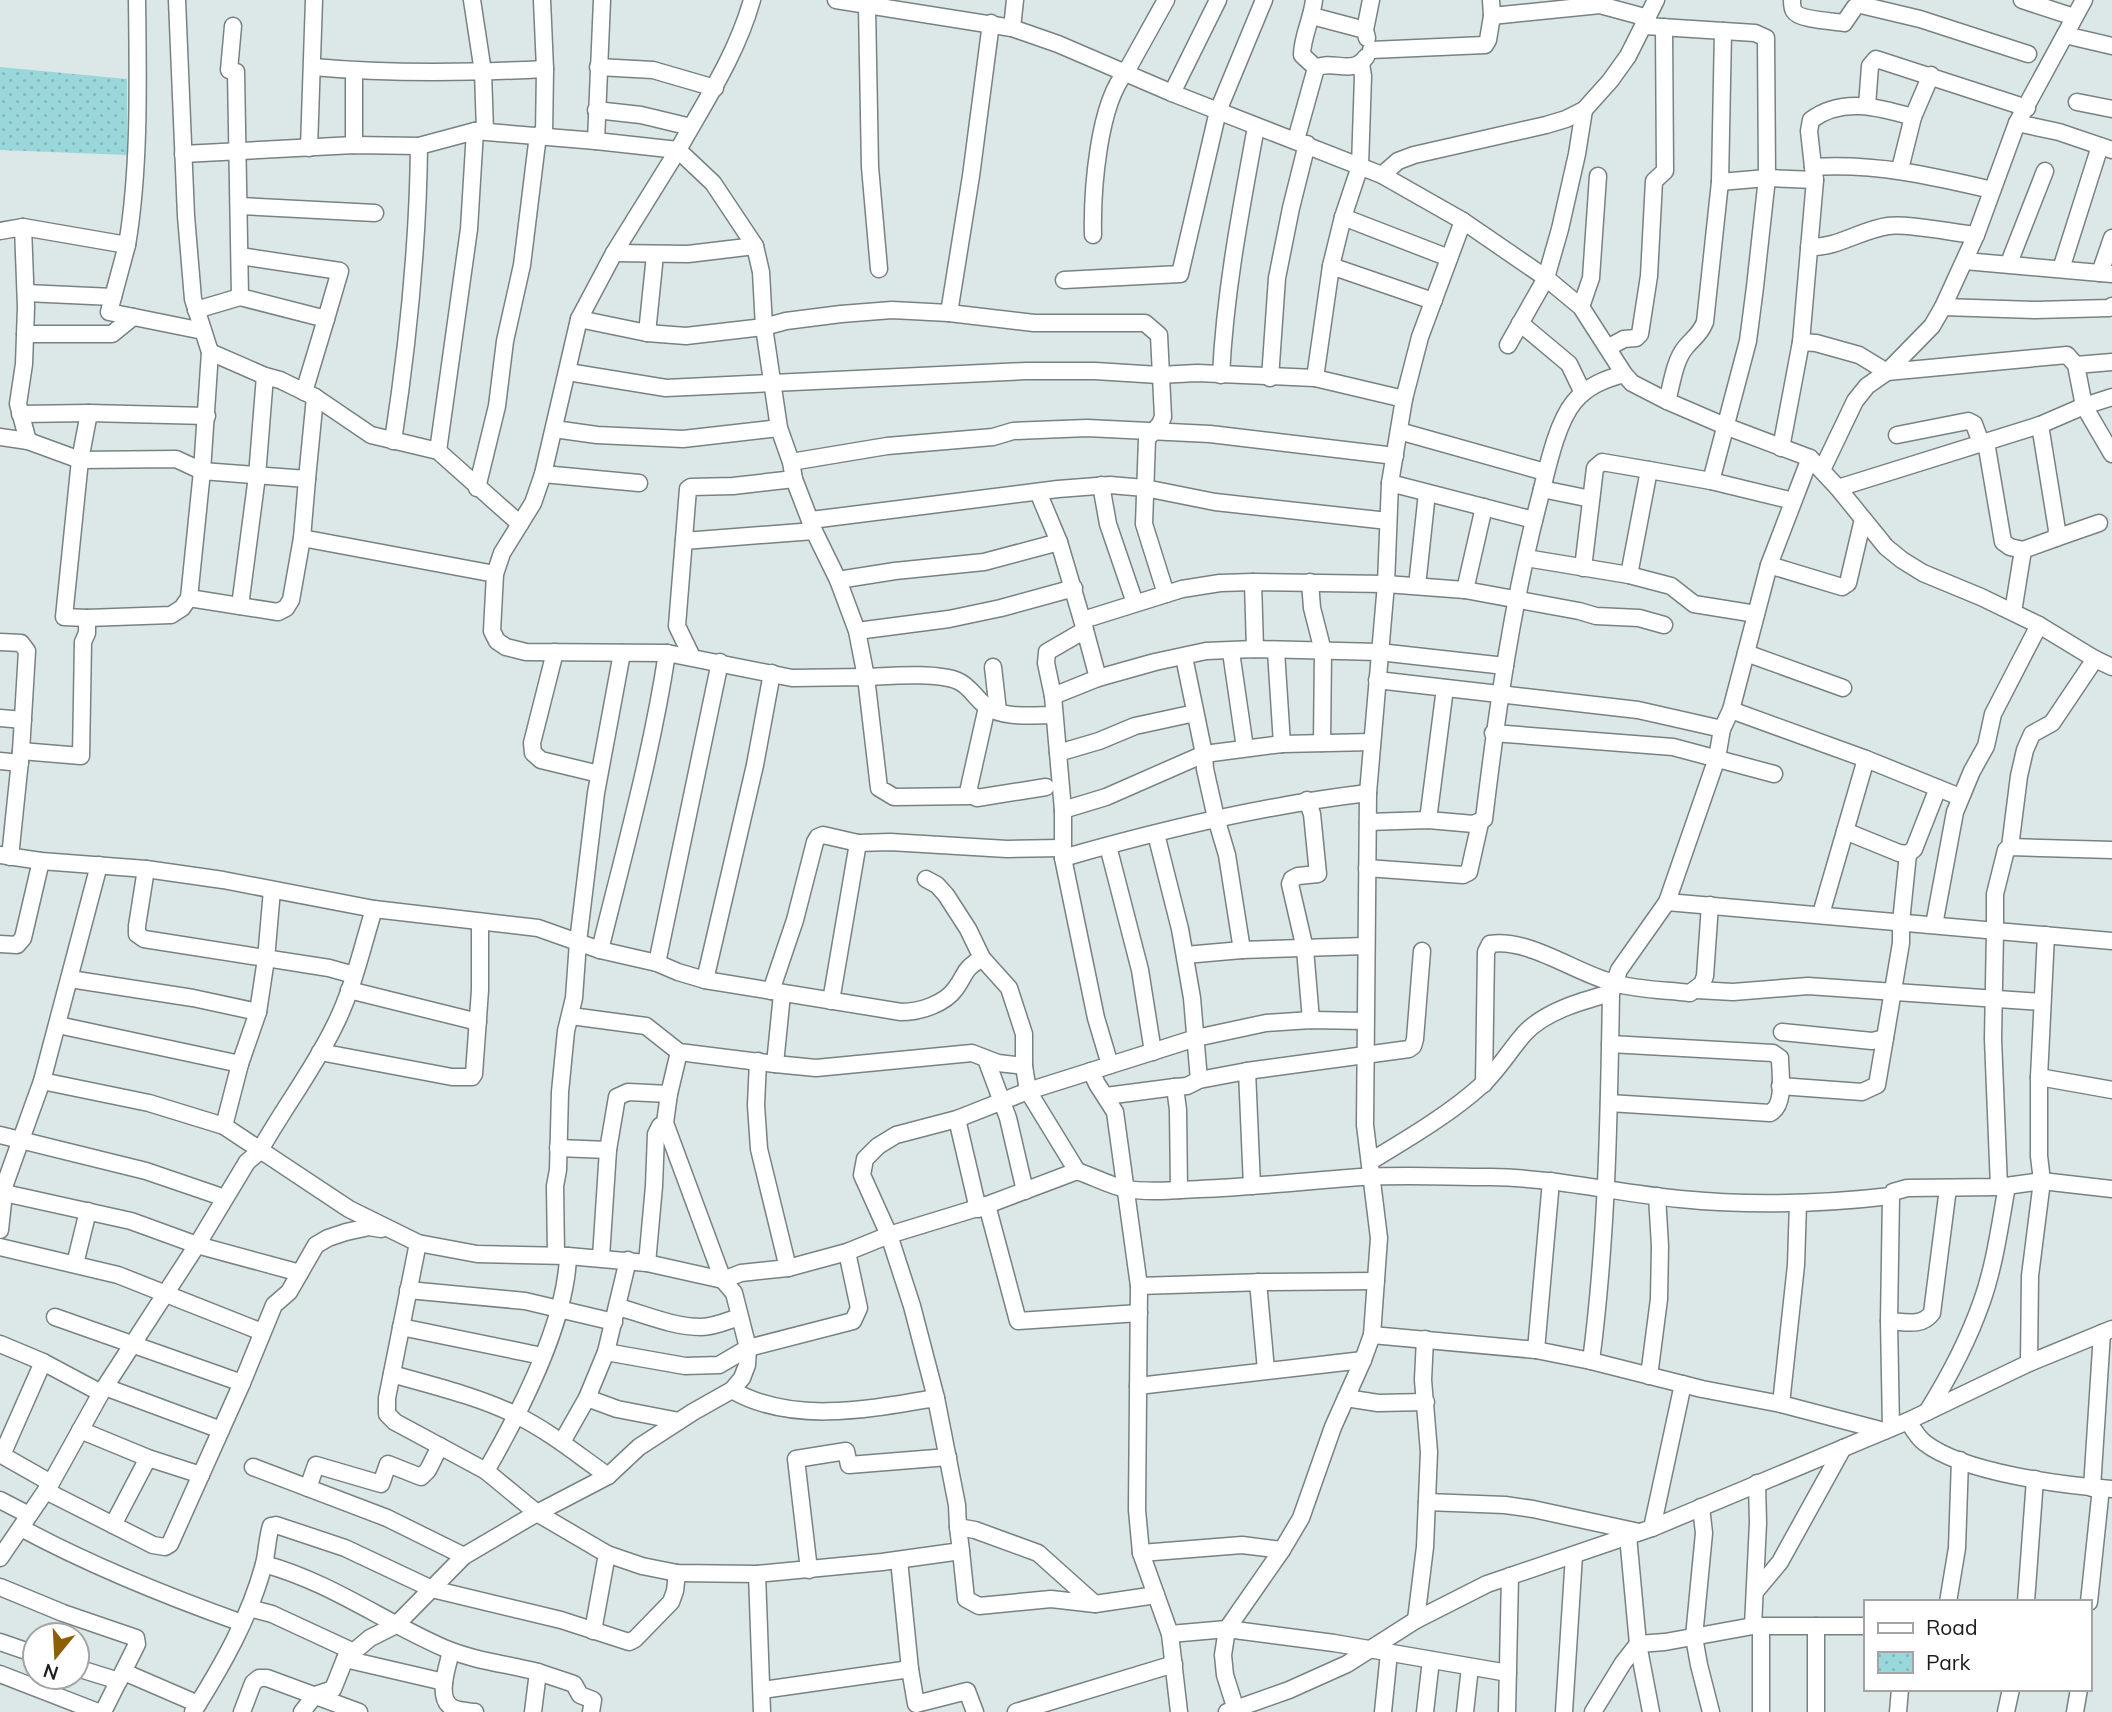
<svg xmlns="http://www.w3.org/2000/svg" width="2112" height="1712" font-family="Mulish,sans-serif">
<defs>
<pattern id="park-dots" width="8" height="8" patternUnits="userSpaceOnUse" patternTransform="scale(1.75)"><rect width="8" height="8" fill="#9ad7da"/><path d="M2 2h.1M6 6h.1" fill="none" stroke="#84b8bb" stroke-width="1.8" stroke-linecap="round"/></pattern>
</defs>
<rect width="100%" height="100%" fill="#dce7e8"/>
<polygon fill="url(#park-dots)" points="0,67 127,79 127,155 0,150"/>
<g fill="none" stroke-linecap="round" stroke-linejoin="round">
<defs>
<g id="minor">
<polyline points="472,0 483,72 485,131"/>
<polyline points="542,0 545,69 544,136"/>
<path d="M 752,0 C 736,56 706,100 678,150 L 713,183 L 755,246 L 761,272 L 764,327 L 779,428 L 791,462 L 794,479 L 814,531 L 838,580 L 857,631 L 866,677 C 890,676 937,672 958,681 C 970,686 975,698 986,706 C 1003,719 1034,715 1054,715"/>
<polyline points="836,0 1012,28 1058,44 1172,93 1382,175 1463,221 1546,278 1581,307 1624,374 1632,383 1667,401 1725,426 1810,458 1838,488 1886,547 1902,560 1923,573 1981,597 2039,625 2095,659 2112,667"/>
<path d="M 1314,0 C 1312,19 1302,37 1302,55 L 1316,68"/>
<polyline points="1491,0 1492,16 1600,5 1648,18"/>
<path d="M 1792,0 C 1792,3 1792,8 1794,11 C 1799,20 1833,21 1844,23 L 1855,7 L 1866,0"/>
<polyline points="2022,0 2074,17"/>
<polyline points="1861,5 1920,19 2028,54"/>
<polyline points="867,7 870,167 879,269"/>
<polyline points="1312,16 1365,30"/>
<polyline points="1012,28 1015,0"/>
<polyline points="2065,35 2112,46"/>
<polyline points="1367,38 1365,30 1371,0"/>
<polyline points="1371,50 1485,45 1488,40 1492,16"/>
<path d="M 313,67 C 390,74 467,73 545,69"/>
<polyline points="598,67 653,70 715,88"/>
<polyline points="354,71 354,145"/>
<polyline points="1172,93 1218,0"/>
<polyline points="2077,102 2112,109"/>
<polyline points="1867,106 1870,66 1876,59 2027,108"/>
<polyline points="596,110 641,115 691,127"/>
<polyline points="2017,123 2059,132 2112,150"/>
<path d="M 1296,140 L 1316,68 C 1332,59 1353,76 1366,57"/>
<polyline points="596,141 602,0"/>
<polyline points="309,148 314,0"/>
<polyline points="183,154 354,145 419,146 475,131 596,141 678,150 614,253 579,319 543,474 533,503 502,553 495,574 492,631 497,641 506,647 526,652 667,653 792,678 866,677 879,788 894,797 971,796"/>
<path d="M 1813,167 L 1809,131 L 1811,120 C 1842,97 1878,107 1913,117"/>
<polyline points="1900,169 1913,117 1931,75"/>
<polyline points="1382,175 1398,161 1414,155 1546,125 1566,119 1584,110 1610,81 1628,56 1656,0"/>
<polyline points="1720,182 1767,178 1815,180"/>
<polyline points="240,206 375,213"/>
<polyline points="1343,217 1449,258"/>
<polyline points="23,227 26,307 24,364 18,404 28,441"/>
<path d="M 0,231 L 23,227 L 127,245 C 140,168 138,79 137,0"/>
<path d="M 1093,235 C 1092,192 1098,104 1126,72 L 1166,0"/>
<polyline points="127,245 109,312 203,331"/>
<path d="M 1809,247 C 1838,248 1860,230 1888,226 C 1907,223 1954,233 1976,235"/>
<polyline points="614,253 688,254 755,246"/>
<polyline points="1965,261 2112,274"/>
<polyline points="2009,263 2045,171"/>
<polyline points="1331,266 1430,300 1434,300"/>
<polyline points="2061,269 2100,146"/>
<polyline points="2100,273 2112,238"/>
<polyline points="1064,280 1180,274 1218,111 1264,0"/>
<polyline points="26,293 113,297"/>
<polyline points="240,297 326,319 340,271 240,256"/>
<polyline points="1581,307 1591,278 1598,176"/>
<polyline points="1943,307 2036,310 2109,308 2112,306"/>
<polyline points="196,310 240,297 236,72 229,70 233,26"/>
<polyline points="949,313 971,176 991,23"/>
<polyline points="579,319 647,333 686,336 764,327 786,321 841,314 892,310 949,313 1034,323 1145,323 1159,335 1163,417 1160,424 1147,439 1144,524 1166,594"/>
<polyline points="1520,323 1569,364 1583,393"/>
<polyline points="647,333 655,255"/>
<polyline points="25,334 112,334 133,317"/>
<polyline points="1801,342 1816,343 1859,355 1887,372 2067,355 2076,365 2084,406 2112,454"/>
<polyline points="1508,345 1546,278 1560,229 1577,154 1584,110"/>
<polyline points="1609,347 1624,339 1636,338 1640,334 1649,276 1654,181 1665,171 1664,27"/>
<polyline points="210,352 265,376 280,380 315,397 371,435 438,451 520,524"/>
<polyline points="2076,365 2112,362"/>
<polyline points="568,372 666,388 1026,371 1095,371 1159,375 1197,373 1315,378 1404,399"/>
<path d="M 1221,375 C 1225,291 1241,209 1256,127"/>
<polyline points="1270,378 1277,278 1291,208 1307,144"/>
<polyline points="1315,378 1331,266 1343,217 1360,166 1363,76 1361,64"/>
<polyline points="304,392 326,319"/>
<path d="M 1667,401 C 1672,384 1674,362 1685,348 C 1693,338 1700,335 1705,322 L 1720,182 L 1723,31"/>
<polyline points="20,414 89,413"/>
<polyline points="554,429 597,435 683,439 779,428"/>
<polyline points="1399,431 1545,472"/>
<polyline points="1897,435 1968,421 1974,424 1981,443"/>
<polyline points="0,437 28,441 80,460 176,459 202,471 210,352 193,299 186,216 177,0"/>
<path d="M 393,441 C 408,343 418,245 419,146"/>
<polyline points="1986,442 2003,542 2010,547 2023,550"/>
<path d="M 1781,448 L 1801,342 L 1815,180 L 1813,167 C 1876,163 1932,176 1992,190"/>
<polyline points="438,451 469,229 475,131"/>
<polyline points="791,462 887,446 993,437 1013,431 1087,428 1210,434 1395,456"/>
<polyline points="1822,470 1855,401 1867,386 1887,372 1932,326 1943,307 1976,235 2017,123 2084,0"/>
<polyline points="543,474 639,483"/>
<polyline points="1711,481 1793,501"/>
<polyline points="1390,483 1534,520"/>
<polyline points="1101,485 1108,524 1135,603"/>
<polyline points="477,488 497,406 505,341 522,265 538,135"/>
<polyline points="1838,488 2040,425 2084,406 2112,397"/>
<polyline points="1542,489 1591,499"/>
<polyline points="1038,492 1059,542 1085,630 1047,652 1046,663 1053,696 1063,810 1063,858 1096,1018 1110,1065"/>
<polyline points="811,520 1058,489 1110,485 1145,488 1215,502 1388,521"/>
<polyline points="302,538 495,574"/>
<polyline points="2056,538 2099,523"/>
<polyline points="684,541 814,531"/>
<polyline points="1526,558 1629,575 1671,586 1694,604 1756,614"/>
<polyline points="1769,565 1842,587 1848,583 1863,519"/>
<polyline points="1583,568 1595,468 1602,462 1649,470"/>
<polyline points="1629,575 1649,470 1711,481 1748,341 1755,287 1767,178 1766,38 1755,33 1645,26"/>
<polyline points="838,580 895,571 984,562 1059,542"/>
<polyline points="1253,582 1255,649"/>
<polyline points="1310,582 1312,608 1323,651 1322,743"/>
<polyline points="1417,586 1427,493"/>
<polyline points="1465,590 1484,507"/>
<polyline points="189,598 278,612 286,608 291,600 302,538 307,479"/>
<polyline points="240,606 257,476 265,376"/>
<polyline points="2013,612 2023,550 2056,538 2057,530 2040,425"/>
<polyline points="87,618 64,617 80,460 89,413 207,416"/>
<polyline points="1083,620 1182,589 1220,583 1253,582 1386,584 1465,590 1579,611 1596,616 1639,618 1664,625"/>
<polyline points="1085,630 1098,678"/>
<polyline points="857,631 949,619 1001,608 1074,588"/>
<polyline points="0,642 21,643 27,651 21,751 10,857"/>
<polyline points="1276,651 1282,744"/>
<polyline points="555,652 532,743 533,753 541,760 599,774"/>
<polyline points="1231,652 1245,748"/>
<polyline points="1746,653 1843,688"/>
<polyline points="692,657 677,626 688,489 691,487 733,486 794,479"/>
<polyline points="1184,657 1204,754 1205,769 1216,818 1227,855 1242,950"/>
<polyline points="993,667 998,711"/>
<polyline points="1377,680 1638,710 1722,729"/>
<polyline points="1053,696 1098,678 1155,662 1206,651 1255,649 1379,652 1505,666"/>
<polyline points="987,707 968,792 977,798 1046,787"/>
<polyline points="1731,710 1866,759 1960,797"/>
<polyline points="0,718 23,720"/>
<polyline points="1493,733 1673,747 1774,774"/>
<polyline points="21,751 81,756 83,642 87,633 87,618 171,615 182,608 189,598 202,471 307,479 315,397"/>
<polyline points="1058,753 1099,741 1135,726 1195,713"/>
<polyline points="0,761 20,763"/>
<polyline points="1307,800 1312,814 1318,874 1298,876 1292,879 1290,884 1305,949 1311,1020"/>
<polyline points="1063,810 1106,797 1204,754 1282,744 1372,742"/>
<polyline points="1428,820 1445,688"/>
<path d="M 1368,822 L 1428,820 L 1474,824 L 1484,819 C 1497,711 1512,603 1540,497 C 1547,470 1556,424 1574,402 C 1587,386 1605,379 1624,374"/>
<polyline points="1845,831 1899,853 1908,854 1914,849 1938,788"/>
<polyline points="1156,834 1180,929 1192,998 1199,1080"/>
<polyline points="1108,846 1140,970 1153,1052"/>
<polyline points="2010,847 2019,776 2025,750 2032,734 2052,723 2095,659"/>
<path d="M 0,855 L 41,861 L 146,869 L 223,880 L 374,909 L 538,928 L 600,950 L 657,963 L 678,972 L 705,980 L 901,1012 C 920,1012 945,1004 956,988 C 968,971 962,971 982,958"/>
<path d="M 1063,858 C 1164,829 1265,805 1368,793"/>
<polyline points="1367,868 1463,875 1469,872 1480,823"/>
<polyline points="146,869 137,926 137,934 144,939 329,968 354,975"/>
<polyline points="926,879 937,885 946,895 968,929 982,958 1009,988 1024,1034 1024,1066 1028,1091 1077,1171"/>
<polyline points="1667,902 2112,941"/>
<polyline points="1821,914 1866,759"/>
<polyline points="1934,925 1955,812 1972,771 1986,746 1993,714 2039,625"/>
<polyline points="0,944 17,945 23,938 41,861"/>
<path d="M 600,950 C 624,852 652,753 667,653"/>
<polyline points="1185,955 1242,950 1365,946"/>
<polyline points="657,963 720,662"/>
<polyline points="70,979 193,998 258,1012"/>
<polyline points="705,980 755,765 772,673"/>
<polyline points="349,990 478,1022"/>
<polyline points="1697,990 1733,992 1808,986 2042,1002"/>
<polyline points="771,991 795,920 815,842 818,837 823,835 858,843 890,842 1007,849 1062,848"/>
<polyline points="831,1001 858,843"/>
<polyline points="571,1016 646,1026 679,1052 775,1064 816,1068 972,1053 998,1063 1024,1066"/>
<polyline points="58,1025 240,1064"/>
<polyline points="1782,1032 1872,1041 1885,1038 1901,943 1901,922 1908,854"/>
<polyline points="320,1052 452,1077 472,1077 474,1074 480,990 480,922"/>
<polyline points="679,1052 669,1094 665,1123 723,1280"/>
<polyline points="986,1059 1008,1118 1025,1191"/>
<polyline points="758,1061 756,1105 759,1149 788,1268"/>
<polyline points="775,1064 782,994"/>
<polyline points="1091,1071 1097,1084 1115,1112 1139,1286 1137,1510 1141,1553 1170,1634 1179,1712"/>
<polyline points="1247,1071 1252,1186"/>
<polyline points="2039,1077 2112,1090"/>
<polyline points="42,1081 149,1103 224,1126 349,1209 418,1243 477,1254 568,1256 647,1263 723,1280"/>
<path d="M 1484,1084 L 1486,952 L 1490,944 C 1530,938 1575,973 1614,983 C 1638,990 1665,990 1690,993 L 1702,984 L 1705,976 L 1710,905"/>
<polyline points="1780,1086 1862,1092 1877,1085 1885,1038"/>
<polyline points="1106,1096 1175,1087"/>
<path d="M 1609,1103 L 1770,1113 C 1786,1105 1780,1074 1780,1058 L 1773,1053 L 1610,1044"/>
<polyline points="957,1119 978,1209"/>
<polyline points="224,1126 240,1064 258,1012 266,959 272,890"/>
<polyline points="0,1135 146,1171 225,1198"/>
<polyline points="558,1148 608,1150"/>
<path d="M 1371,1161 C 1409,1138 1450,1114 1483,1084 C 1498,1070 1510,1050 1524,1034 C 1545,1011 1582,1001 1611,993 L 1619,970 L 1667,902 L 1717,758 L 1722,729 L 1731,710 L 1769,565 L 1810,458"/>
<polyline points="1999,1187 1993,1039 1995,931 1995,894 2006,850 2010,847 2112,850"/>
<polyline points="1179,1190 1178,1110 1175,1087 1187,1086 1199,1080 1247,1071 1409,1049 1413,1046 1415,1039 1422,951"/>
<polyline points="0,1192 131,1221 197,1245 300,1273"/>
<polyline points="987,1205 1018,1321 1139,1313"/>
<polyline points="0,1230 5,1184 42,1081 99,865"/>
<polyline points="418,1243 387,1398 387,1414 395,1422 486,1471 537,1513 607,1554 642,1566 677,1573 757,1574 882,1562 961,1551 958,1527"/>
<polyline points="0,1247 118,1275 262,1332"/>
<polyline points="556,1255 555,1186 558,1170 560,1092 566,1031 574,998 578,942 596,793 622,653"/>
<polyline points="601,1257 608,1150 617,1097 628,1092 669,1094"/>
<polyline points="647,1263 654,1186 656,1134 660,1126 665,1123"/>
<polyline points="75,1264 88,1211"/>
<polyline points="1258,1282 1266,1370"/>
<polyline points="1139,1286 1265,1282 1376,1281"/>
<polyline points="408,1290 525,1301 614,1322"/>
<path d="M 618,1307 C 644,1314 673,1327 701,1327 C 714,1327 727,1321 739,1317"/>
<polyline points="55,1317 242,1383"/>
<path d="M 1889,1321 C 1905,1322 1922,1327 1932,1313 L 1948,1188"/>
<polyline points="401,1327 542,1356"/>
<polyline points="1372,1335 1536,1350 1591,1361 1702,1389 1781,1404 1884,1431"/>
<polyline points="0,1344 43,1362 101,1393"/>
<polyline points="1536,1350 1551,1181"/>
<polyline points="606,1352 685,1366 719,1365 748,1348 853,1321 859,1308 847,1252"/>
<path d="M 1591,1361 C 1607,1239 1609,1116 1611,993"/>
<polyline points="2029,1363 2030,1276 2042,1181 2039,1156 2039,1077 2046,935"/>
<path d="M 392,1374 C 434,1386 477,1396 516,1415 C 549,1431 578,1455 608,1476"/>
<polyline points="1649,1376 1659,1299 1660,1246 1657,1196"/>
<polyline points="1138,1386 1363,1360"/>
<polyline points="105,1387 221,1430"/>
<path d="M 732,1390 C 792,1425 871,1409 936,1398"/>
<polyline points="587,1398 617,1409 679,1421"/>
<polyline points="1346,1398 1378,1403 1426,1402"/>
<polyline points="1781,1404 1796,1265 1798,1203"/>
<path d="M 1927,1412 C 1949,1377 1968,1341 1982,1301 C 1995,1264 2000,1224 2007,1186"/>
<path d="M 1908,1421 C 1913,1429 1918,1438 1925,1443 C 1964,1473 2062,1485 2112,1489"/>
<polyline points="1891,1428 1889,1321 1891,1196"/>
<polyline points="80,1430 148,1458 201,1475"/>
<polyline points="562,1442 587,1398 606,1352 628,1260"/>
<polyline points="0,1454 51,1483"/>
<polyline points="2,1455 43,1362"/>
<polyline points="253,1467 387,1518 464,1556"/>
<path d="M 486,1471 C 520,1412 566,1324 568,1256"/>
<polyline points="308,1488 316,1465 381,1484 388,1464 421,1477 428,1470 440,1446"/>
<polyline points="2092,1488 2102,1333"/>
<polyline points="46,1491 153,1545 165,1547 170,1544 242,1383 274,1305 289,1292 316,1245 328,1238 346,1232 369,1227 381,1229"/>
<polyline points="0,1500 29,1515"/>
<polyline points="1427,1502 1505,1505 1533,1509 1639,1532"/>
<polyline points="1701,1507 1704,1533 1694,1637 1699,1665 1711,1712"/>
<polyline points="113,1525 148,1458"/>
<path d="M 21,1528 C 92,1566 166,1596 242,1623"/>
<polyline points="1652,1528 1683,1384"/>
<polyline points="1628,1536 1638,1644 1651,1712"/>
<polyline points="961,1551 966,1599 979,1606 1051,1599 1095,1604 1156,1595"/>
<polyline points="1141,1553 1242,1545 1282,1550"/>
<path d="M 0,1558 L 51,1483 L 101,1393 L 197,1245 L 247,1162 L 259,1152 C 283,1109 313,1070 334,1027 C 353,990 362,948 374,909"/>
<polyline points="899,1560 910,1669"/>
<path d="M 264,1564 C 330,1582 382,1621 444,1648 C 475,1661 507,1664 538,1672 C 550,1676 562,1680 574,1684 L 580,1695 L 593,1700 L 591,1712"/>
<polyline points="809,1570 796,1459 846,1451 849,1465 948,1457"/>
<polyline points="757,1574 762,1712"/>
<polyline points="0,1587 63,1613 136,1638 137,1644 103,1712"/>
<polyline points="1755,1592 1780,1562 1843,1448"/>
<polyline points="1948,1602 1957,1548 1960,1460"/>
<polyline points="2026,1602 2035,1479"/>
<polyline points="2089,1602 2101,1488"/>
<polyline points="1095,1604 1038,1553 975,1530 958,1527 957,1505 936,1398 912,1306 889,1235 862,1175 865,1159 878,1146 896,1135 957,1119 1028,1091 1196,1038 1266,1023 1311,1020 1365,1021"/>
<polyline points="249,1608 272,1614 354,1652"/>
<polyline points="1416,1620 1425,1547 1429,1452 1423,1380 1425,1339"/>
<polyline points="1753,1626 1758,1523 1757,1483"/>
<polyline points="1816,1626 1816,1712"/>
<polyline points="1761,1627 1761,1712"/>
<polyline points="593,1631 607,1554"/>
<polyline points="1170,1634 1227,1629 1334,1643 1508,1673"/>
<polyline points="0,1642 35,1654"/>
<path d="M 451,1651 C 448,1666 435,1699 453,1708 C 459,1711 468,1711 475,1712"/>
<polyline points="345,1659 444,1682"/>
<polyline points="77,1668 119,1681"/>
<polyline points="124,1672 198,1704"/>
<polyline points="0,1674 98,1712"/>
<polyline points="762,1690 910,1669 916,1704 967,1691 975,1712"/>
<polyline points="1236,1710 1225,1675 1223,1655 1227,1629 1282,1550 1301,1518 1333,1427 1363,1360 1372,1335 1379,1238 1365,1125 1368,793 1386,584 1390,483 1404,399 1420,337 1463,221"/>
<path d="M 193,1712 C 222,1666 250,1617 264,1564 C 267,1552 267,1539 271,1526 L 276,1525 L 345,1548 L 432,1589 L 561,1620 L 629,1642 L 635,1639 L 671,1602 L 675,1591 L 677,1573"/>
<polyline points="242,1712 253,1683 259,1678 267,1678 359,1712"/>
<path d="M 302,1712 L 315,1695 L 333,1689 L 345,1659 L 370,1638 L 396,1625 L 464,1556 L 537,1513 L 608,1476 L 639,1447 L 693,1412 L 732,1390 L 742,1378 L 747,1365 L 748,1348 L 734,1293 L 723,1280 L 741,1273 L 788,1268 L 847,1252 L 889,1235 L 987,1205 L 1077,1171 C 1092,1176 1111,1186 1126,1189 C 1149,1193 1177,1190 1200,1189 C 1250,1187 1299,1182 1348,1178 C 1395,1174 1444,1177 1491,1177 C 1555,1178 1617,1193 1680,1199 C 1750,1206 1822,1204 1891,1196 L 1893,1192 L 1907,1188 L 1999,1187 L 2042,1181 L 2112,1189"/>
<polyline points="533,1712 538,1672"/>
<polyline points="1016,1712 1174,1664"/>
<polyline points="1227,1712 1289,1690 1347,1664 1416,1620 1487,1584 1652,1528 1908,1421 2029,1363 2112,1329"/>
<polyline points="1383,1712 1389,1653"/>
<polyline points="1425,1712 1431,1660"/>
<polyline points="1465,1712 1470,1667"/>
<polyline points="1507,1712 1510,1576"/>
<polyline points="1564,1712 1574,1555"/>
<polyline points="1593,1712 1623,1663 1638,1644 1665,1642 1753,1626 1865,1626"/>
<polyline points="1898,1712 1900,1689"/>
<polyline points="2006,1712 2011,1689"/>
<polyline points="2075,1712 2079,1689"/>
</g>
</defs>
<use href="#minor" stroke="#788283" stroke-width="19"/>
<use href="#minor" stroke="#fff" stroke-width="16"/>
</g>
<rect x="1864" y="1600" width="228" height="91" fill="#ffffff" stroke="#a3a5a5" stroke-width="2"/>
<rect x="1878" y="1623" width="35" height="10" fill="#ffffff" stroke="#a3a5a5" stroke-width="2"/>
<text x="1926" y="1635" font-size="21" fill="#1a1e1e">Road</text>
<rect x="1878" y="1652" width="35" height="21" fill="url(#park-dots)" stroke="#a3a5a5" stroke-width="2"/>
<text x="1926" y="1670" font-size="21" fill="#1a1e1e">Park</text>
<g transform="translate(56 1656) rotate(198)"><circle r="33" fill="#ffffff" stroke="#a3a5a5" stroke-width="2"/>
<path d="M0-5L12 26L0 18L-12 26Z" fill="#8c5f04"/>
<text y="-10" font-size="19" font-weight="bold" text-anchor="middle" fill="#1a1e1e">N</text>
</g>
</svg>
